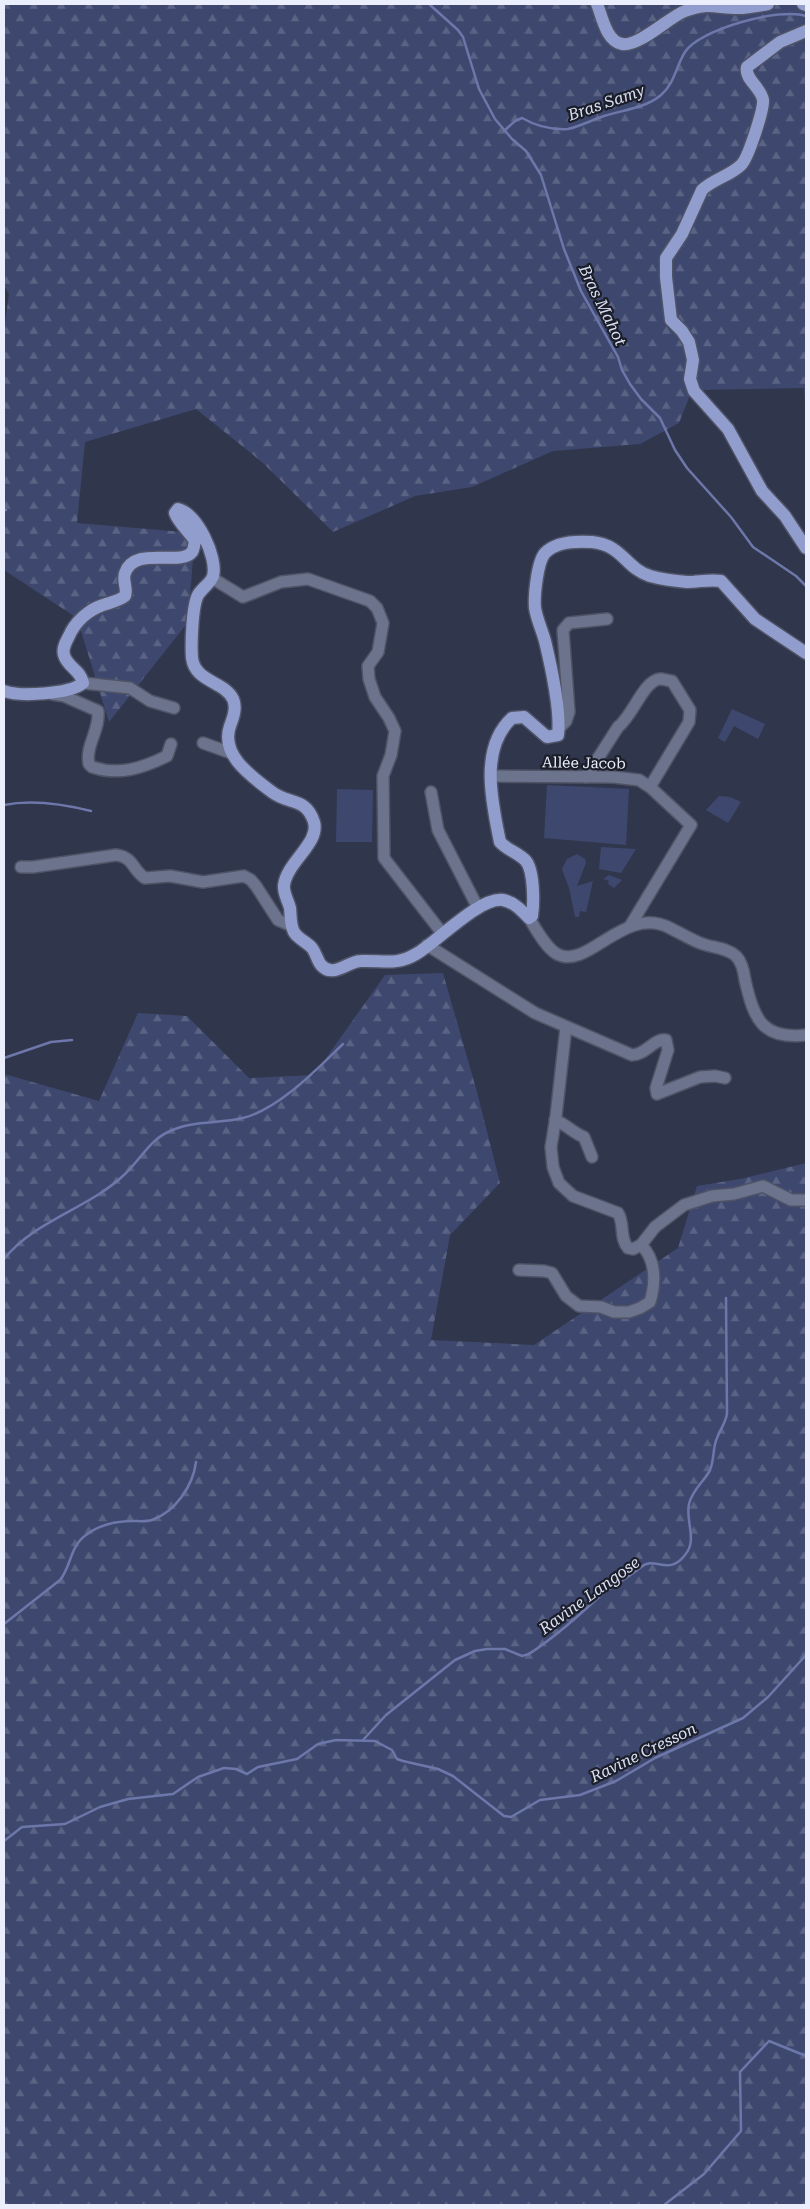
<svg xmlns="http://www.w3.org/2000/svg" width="810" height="2209" font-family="'Roboto Serif',serif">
<defs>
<pattern id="forest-firs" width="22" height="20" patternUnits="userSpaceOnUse" patternTransform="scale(1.25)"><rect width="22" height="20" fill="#3e486f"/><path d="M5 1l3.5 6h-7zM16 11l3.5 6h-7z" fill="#5a6384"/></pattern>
</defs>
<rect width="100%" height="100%" fill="#30364c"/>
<g fill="url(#forest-firs)">
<polygon points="4,4 806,4 806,422 804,388 692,390 679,423 640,444 553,451 472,487 415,496 333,532 263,463 196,409 85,442 77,523 195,533 188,622 109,722 77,618 4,570 4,331 9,294 4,286"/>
<polygon points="443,973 477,1092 500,1183 450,1235 431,1340 534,1345 678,1248 697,1186 740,1179 806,1163 806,2205 4,2205 4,1074 99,1101 138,1013 187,1016 249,1078 314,1075 385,975"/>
</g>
<g fill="#3e486f">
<polygon points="732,709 765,724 758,739 734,726 725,742 718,738"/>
<polygon points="547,785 629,789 626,845 544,838"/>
<polygon points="337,789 373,790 372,842 336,842"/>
<polygon points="719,796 730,797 741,802 728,823 706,810"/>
<polygon points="601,847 636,849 621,873 599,869"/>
<polygon points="577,854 585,859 586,863 577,886 593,881 586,912 580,911 579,917 575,917 569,888 562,869 567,859"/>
<polygon points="609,875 622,880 614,888 608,884 609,881 603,879"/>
</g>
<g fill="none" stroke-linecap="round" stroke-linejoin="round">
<g stroke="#6d77a9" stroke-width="2.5">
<polyline points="429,4 458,30 463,37 479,89 495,119 512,139 526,151 541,175 564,249 581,291 618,357 622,370 630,384 641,399 660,418 675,450 687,468 731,517 753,547 796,576 806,586"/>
<path d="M 504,131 L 515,121 L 522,118 C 536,126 552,130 568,129 C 581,126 592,120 604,116 C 623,110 646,108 661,95 C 675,83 676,66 685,52 C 700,29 781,7 806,16"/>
<polyline points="4,510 6,510"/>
<path d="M 4,805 C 33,799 63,804 91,811"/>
<polyline points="4,1058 51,1042 72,1040"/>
<path d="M 4,1259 C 35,1220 90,1208 125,1174 C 140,1160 149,1141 168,1132 C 192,1120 218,1124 243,1118 C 279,1109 317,1069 343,1044"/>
<path d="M 4,1624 L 60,1580 C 71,1567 70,1546 86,1535 C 99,1525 116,1521 133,1521 C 138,1521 146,1522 152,1520 C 175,1512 193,1486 196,1462"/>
<path d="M 363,1740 L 386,1715 L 455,1660 L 475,1651 L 487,1649 L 505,1649 L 522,1656 L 529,1654 C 555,1637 577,1617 600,1596 C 613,1585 628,1578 641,1567 C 655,1555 668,1577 685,1555 C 698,1540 685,1521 689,1504 C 692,1491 703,1482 709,1472 C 715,1461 712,1449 717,1438 C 720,1430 725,1424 727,1414 L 726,1298"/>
<polyline points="4,1841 22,1827 65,1824 100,1807 128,1799 173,1794 198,1777 224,1768 236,1769 247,1774 258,1767 297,1759 318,1744 336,1740 375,1741 392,1750 397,1759 403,1761 438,1769 453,1776 504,1816 511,1817 540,1800 580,1795 616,1781 655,1758 743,1718 768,1697 806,1655"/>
<polyline points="664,2205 704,2174 741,2131 740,2072 769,2041 806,2056"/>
</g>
<defs>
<g id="minor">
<polyline points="212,578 243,597 281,582 308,579 370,601 377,608 383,623 378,652 368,666 369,679 375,697 389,718 395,731 391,755 383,776 384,858 442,933"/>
<polyline points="83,683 130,688 150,701 174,708"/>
<path d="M 52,694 L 64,696 L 98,711 C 100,730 85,746 89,764 L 92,767 C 119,776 143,768 167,756 L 171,744"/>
<polyline points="559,728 566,721 569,712 563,630 569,623 607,619"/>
<polyline points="203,743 231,753"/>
<polyline points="491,776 613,777 639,780 650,787 691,825 630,926"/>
<path d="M 586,777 L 618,727 C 633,716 643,681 660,679 C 664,679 669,681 672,681 L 690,710 L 689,722 L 650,787"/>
<polyline points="431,792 438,830 478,908"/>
<path d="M 21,867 L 33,867 L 116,855 C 134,857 132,870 145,878 L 170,876 L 203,882 L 244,876 L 251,880 L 256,886 L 278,920 L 292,926"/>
<path d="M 529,918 C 536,929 546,948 557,954 C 588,971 624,904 670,928 C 680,933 690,939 700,943 C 712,948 726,947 736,956 C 742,962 744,972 745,980 C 754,1019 762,1040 806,1035"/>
<path d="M 427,945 L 535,1013 L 632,1055 C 646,1055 654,1038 666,1040 L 668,1050 L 656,1088 L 657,1094 L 700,1077 L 715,1076 L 725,1078"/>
<path d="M 566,1027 L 556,1116 L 551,1147 L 553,1167 L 559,1183 L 573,1196 L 618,1213 C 625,1224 619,1238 628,1248 L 633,1249 L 641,1245 L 655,1227 L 684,1205 L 712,1196 L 734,1194 L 763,1186 L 791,1200 L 806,1200"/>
<path d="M 555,1120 C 566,1124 573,1133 584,1137 L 592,1157"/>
<path d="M 519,1270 L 544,1271 L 552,1273 L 566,1296 L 579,1306 L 601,1307 L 614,1312 L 629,1312 L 640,1308 L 650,1302 C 656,1282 656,1259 641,1245"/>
</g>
<g id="major">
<path d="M 597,4 C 602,16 606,41 622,44 C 639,47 669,17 685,11 C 707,2 717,8 738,8 C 748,8 758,6 768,4"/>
<polyline points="803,4 806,5"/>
<path d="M 806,31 L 780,42 L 747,67 C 744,79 761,87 763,100 C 764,109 748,159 741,165 C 730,176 713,179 702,190 L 682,234 L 666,258 L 666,277 L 671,320 L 682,331 L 689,342 L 693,360 L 690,379 L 694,391 L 728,429 L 762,491 L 785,516 L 806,548"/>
<path d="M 4,691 C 20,697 70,694 83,683 C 81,670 67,667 64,655 C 62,648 66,642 69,636 C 75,622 88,610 103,605 C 111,602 119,601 125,596 C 128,588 122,581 125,573 C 135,545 180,567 192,552 C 194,549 194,545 195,541 C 189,531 179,524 175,513 L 178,509 C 197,513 218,558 213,576 C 211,583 202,588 198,595 C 192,606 191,645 192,658 C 195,682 224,681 233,699 C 237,708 233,718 230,726 C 220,755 251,776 272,792 C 289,805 306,797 314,822 C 320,843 287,862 284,885 C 283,893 288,900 290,908 C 291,916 290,925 294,932 C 298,939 307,942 312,948 C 316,953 317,960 321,965 C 333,979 348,961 361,961 C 383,960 396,966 416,954 C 437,942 479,897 503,900 C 514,902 522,911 529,918 L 532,916 C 534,903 534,871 526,861 C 519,853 507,850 500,842 C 492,803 479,748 512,718 L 524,717 L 547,737 L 558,735 C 561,711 551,666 545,641 C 542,630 537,620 535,608 C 534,597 537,562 545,553 C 556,541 577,541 592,542 C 623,545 625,568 650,576 C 661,579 675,581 687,582 C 699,582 710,579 721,581 L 755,619 L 806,653"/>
</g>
</defs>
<use href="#minor" stroke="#4f5366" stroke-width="14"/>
<use href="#major" stroke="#4f5366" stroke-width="15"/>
<use href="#minor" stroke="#6c738c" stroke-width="11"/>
<use href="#major" stroke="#919dcd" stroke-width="12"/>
</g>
<g text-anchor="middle" stroke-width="4.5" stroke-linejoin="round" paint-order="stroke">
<g font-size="15" fill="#eaeefd" stroke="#1b1e28">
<text transform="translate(584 763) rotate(1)" y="5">Allée Jacob</text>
</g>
<g font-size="16" font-style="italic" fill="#dae0f4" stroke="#1b1e28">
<text transform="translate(606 102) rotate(-19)" y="6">Bras Samy</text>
<text transform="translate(603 305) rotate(64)" y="6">Bras Mahot</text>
<text transform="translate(589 1595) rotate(-36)" y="6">Ravine Langose</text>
<text transform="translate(643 1752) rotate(-26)" y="6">Ravine Cresson</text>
</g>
</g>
<rect width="810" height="2209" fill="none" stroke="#eaeefd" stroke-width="10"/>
</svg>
